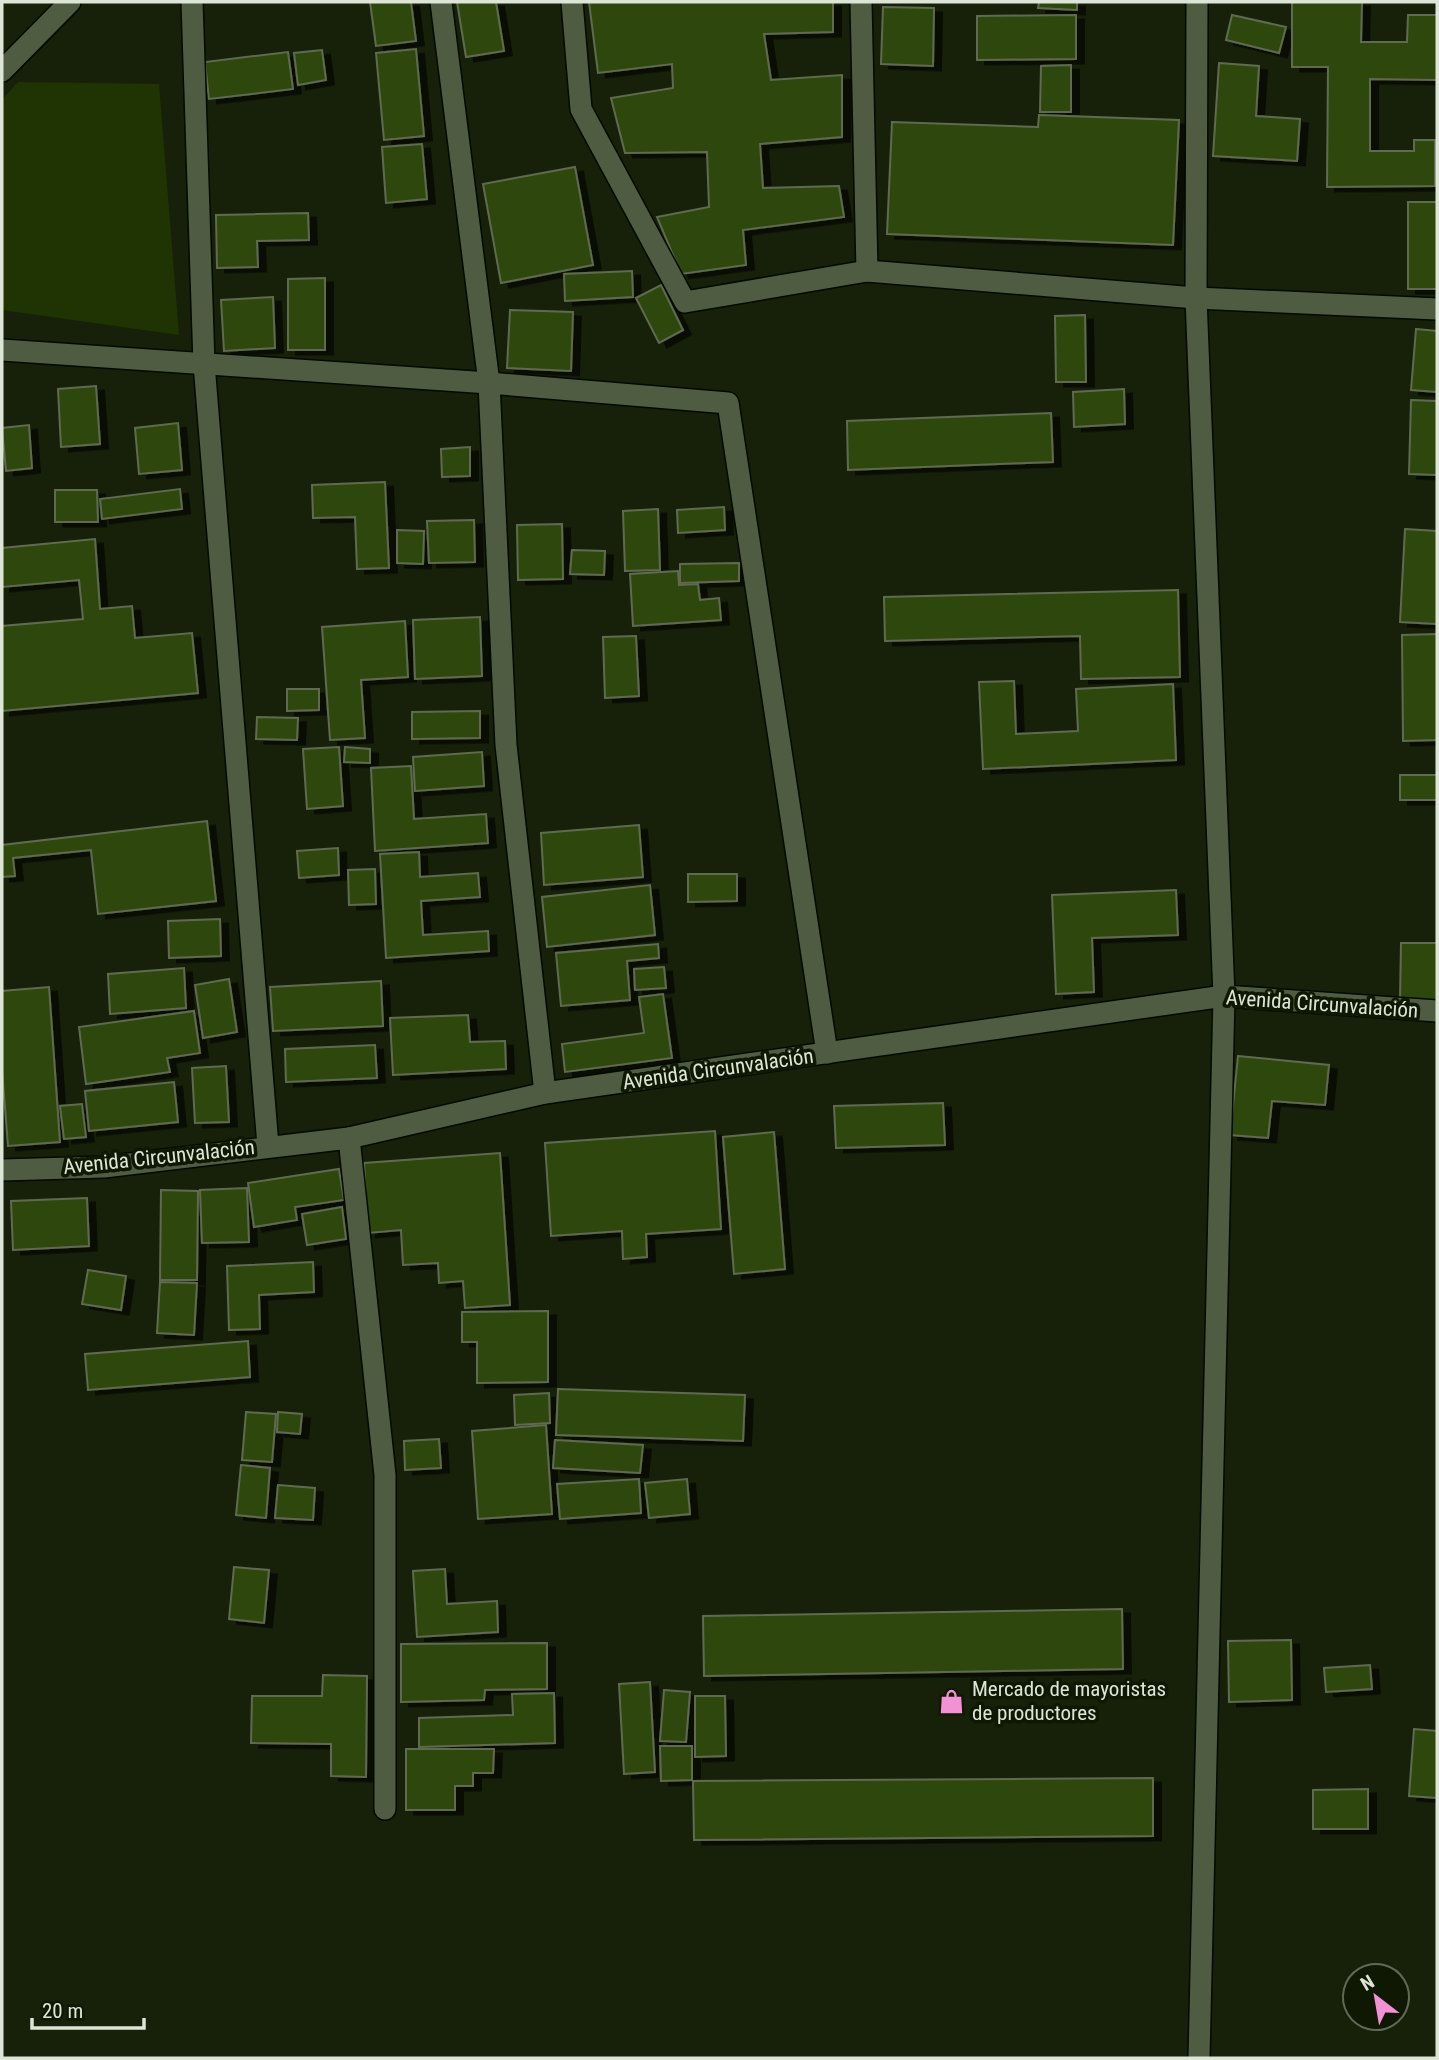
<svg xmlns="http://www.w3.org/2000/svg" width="1439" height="2060" font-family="'Roboto Condensed',sans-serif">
<defs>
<filter id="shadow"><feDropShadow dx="8" dy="4.5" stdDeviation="0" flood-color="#0009"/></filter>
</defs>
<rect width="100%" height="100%" fill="#17210a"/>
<polygon fill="#203303" points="18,82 159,84 179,335 2,310 2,100"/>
<g fill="#2f4709" stroke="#5e6b51" stroke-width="2" filter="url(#shadow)">
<polygon points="370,2 411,2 416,41 376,46"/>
<polygon points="457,2 496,2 504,51 466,57"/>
<polygon points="589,2 833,2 833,32 764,34 771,80 842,75 842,137 760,144 763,188 839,186 844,217 743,230 746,265 681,274 657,217 709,207 707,152 625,153 611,98 673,88 672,64 598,73"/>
<polygon points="1039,2 1077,2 1077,10 1038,8"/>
<polygon points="1292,2 1362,2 1361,42 1407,42 1408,15 1437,15 1437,80 1370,79 1370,151 1414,151 1414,140 1435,140 1435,186 1327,187 1328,67 1292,67"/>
<polygon points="883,7 934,8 933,66 881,64"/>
<polygon points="1076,15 1076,59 977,60 977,16"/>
<polygon points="1232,15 1286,27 1279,53 1226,40"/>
<polygon points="416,49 424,136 384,140 376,53"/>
<polygon points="322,50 326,80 298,85 294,53"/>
<polygon points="288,52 293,89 209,99 205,62"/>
<polygon points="1219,63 1259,66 1256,116 1300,119 1297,161 1213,156"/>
<polygon points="1071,65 1071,112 1040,112 1041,66"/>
<polygon points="1039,115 1179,120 1173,245 887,234 892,122 1038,127"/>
<polygon points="422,144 427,199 386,203 382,147"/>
<polygon points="575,167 593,265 501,283 483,184"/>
<rect x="1408" y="202" width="29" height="87"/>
<polygon points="308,213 309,240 257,241 258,267 217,268 216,215"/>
<polygon points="632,271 633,297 565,301 564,274"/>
<polygon points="325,278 325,350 288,350 288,279"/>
<polygon points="661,285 683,330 659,343 636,298"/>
<polygon points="273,297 275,348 224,351 221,300"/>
<polygon points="510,310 573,312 571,371 507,368"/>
<polygon points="1085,315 1086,382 1056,382 1055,316"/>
<polygon points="1416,329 1437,331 1437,392 1411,390"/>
<polygon points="96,386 100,444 61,447 58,389"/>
<polygon points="1124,389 1125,424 1074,427 1073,392"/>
<polygon points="1411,400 1437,401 1437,475 1409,474"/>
<polygon points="1051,413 1053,462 848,470 847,421"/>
<polygon points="178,423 182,470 139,474 135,428"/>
<polygon points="29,425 32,468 6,471 2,428"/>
<polygon points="470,447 470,476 442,477 441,449"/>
<polygon points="385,482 389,568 357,569 355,517 313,518 312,485"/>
<polygon points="180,489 182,509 102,519 100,499"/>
<polygon points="55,490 97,490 98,522 55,522"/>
<polygon points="724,507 725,530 678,533 677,510"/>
<polygon points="658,509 660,570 625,571 623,511"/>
<polygon points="474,520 475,562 429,563 427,521"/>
<polygon points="562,524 563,579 518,580 517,525"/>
<polygon points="1405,529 1437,531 1437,624 1400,622"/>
<polygon points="397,530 424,531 423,564 397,563"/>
<polygon points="95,539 100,609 132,606 135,638 192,633 198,693 2,711 2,626 83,619 79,580 2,587 2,548"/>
<polygon points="572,550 605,551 604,575 570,574"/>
<polygon points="739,563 739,581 680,583 680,564"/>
<polygon points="678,571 679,585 698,584 700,600 719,598 721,620 633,626 630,574"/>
<polygon points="1178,590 1180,677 1081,679 1080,636 885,641 884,597"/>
<polygon points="480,617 482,676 415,679 413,620"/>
<polygon points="405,621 408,677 361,680 365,738 330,740 322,627"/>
<polygon points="1437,634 1437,740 1403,741 1402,635"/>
<polygon points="636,636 639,696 605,698 603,637"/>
<polygon points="1014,681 1016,734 1078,731 1076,689 1173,684 1176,760 983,769 979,682"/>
<polygon points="287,689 319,689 319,710 287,711"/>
<polygon points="480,711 480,738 412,739 412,712"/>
<polygon points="257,717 298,718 297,740 256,739"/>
<polygon points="339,747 343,806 307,809 303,749"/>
<polygon points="345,747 370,749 370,763 344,762"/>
<polygon points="482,752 484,786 415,791 413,757"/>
<polygon points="411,766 414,819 486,814 488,843 375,851 371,768"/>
<rect x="1400" y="775" width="37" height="25"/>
<polygon points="207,821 216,901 98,914 91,850 13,858 15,876 2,877 2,845"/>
<polygon points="639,825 643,877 544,885 541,833"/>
<polygon points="338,848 339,875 299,878 297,851"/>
<polygon points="419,852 420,877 478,873 480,897 421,901 423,935 488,931 489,951 386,958 380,854"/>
<polygon points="375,869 376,904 349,905 348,870"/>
<polygon points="688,874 737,874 737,901 688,902"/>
<polygon points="650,885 655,935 547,947 542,897"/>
<polygon points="1176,890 1178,935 1092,938 1094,992 1056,994 1052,895"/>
<polygon points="220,919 221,956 169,958 168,921"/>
<polygon points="1401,943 1437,943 1437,1000 1400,1000"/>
<polygon points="658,944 659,958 627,961 630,1000 561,1006 556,953"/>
<polygon points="664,967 666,988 635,990 634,969"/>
<polygon points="184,968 186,1008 110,1014 108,974"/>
<polygon points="229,979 237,1032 203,1038 195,985"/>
<polygon points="381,981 383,1026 273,1031 270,987"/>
<polygon points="49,987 60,1142 8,1146 2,1069 2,991"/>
<polygon points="663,994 672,1058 565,1072 562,1044 644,1033 639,997"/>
<polygon points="194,1011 200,1053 167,1058 170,1072 86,1084 79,1027"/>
<polygon points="468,1015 470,1042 505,1041 506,1069 393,1075 390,1018"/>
<polygon points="375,1045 377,1078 286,1082 285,1049"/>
<polygon points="1238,1056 1329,1065 1325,1105 1272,1101 1268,1138 1230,1135"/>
<polygon points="226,1066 229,1122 195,1123 192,1068"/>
<polygon points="174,1082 178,1122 89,1131 85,1091"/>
<polygon points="943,1103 945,1145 836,1148 834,1106"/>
<polygon points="82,1104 86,1137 64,1139 60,1106"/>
<polygon points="715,1131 721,1229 646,1234 647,1257 623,1259 622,1231 551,1236 545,1143"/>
<polygon points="774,1132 785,1269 734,1274 723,1137"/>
<polygon points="500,1153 510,1305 465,1308 463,1281 439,1283 438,1263 403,1265 401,1230 368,1233 364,1163"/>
<polygon points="339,1169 344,1200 295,1207 297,1220 254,1227 248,1183"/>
<polygon points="247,1188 249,1242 202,1243 200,1190"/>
<polygon points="161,1190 198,1191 197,1280 160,1280"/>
<polygon points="87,1198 89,1246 13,1250 11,1201"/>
<polygon points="342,1207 346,1239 307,1245 302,1214"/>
<polygon points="313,1262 314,1292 259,1295 260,1329 229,1330 227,1266"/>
<polygon points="88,1270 126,1276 121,1310 82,1304"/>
<polygon points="160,1282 197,1283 194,1335 157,1333"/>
<polygon points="548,1311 548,1382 477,1383 477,1342 462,1342 462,1312"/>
<polygon points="248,1341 250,1377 88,1390 85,1354"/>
<polygon points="558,1389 745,1395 743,1441 556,1435"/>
<polygon points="549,1393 550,1423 515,1425 514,1395"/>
<polygon points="246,1412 276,1414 272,1462 242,1460"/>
<polygon points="278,1412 302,1414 300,1434 277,1432"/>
<polygon points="546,1425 552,1514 478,1519 472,1431"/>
<polygon points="439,1439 441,1468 405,1470 404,1441"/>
<polygon points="555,1440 643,1445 640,1473 553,1468"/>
<polygon points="241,1465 270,1468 266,1518 236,1515"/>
<polygon points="639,1479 641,1513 560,1519 557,1484"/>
<polygon points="687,1479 690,1514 649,1518 645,1483"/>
<polygon points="278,1485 315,1488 313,1520 275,1518"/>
<polygon points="234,1567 269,1570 264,1623 229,1619"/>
<polygon points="445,1569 447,1604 497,1601 498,1632 417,1637 413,1571"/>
<polygon points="1122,1609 1123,1669 704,1676 703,1616"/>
<polygon points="1291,1640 1292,1700 1229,1702 1228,1641"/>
<polygon points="547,1643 547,1689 485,1690 484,1700 401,1702 401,1644"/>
<polygon points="1370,1665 1372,1689 1326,1692 1324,1668"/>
<polygon points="323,1675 367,1676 366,1777 331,1776 331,1744 251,1743 252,1696 322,1696"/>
<polygon points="650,1682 655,1772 624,1774 619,1684"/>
<polygon points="664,1690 690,1692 686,1742 660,1741"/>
<polygon points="554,1693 555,1743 419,1747 419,1718 513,1715 512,1694"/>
<polygon points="695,1696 725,1696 726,1756 695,1757"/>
<polygon points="1414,1729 1437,1731 1437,1798 1409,1796"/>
<polygon points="660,1746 692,1746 692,1780 661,1781"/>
<polygon points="406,1749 494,1749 493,1773 473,1773 473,1786 455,1786 455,1810 406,1810"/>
<polygon points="1153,1778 1153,1836 694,1840 693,1781"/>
<polygon points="1368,1789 1368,1829 1313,1829 1313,1790"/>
</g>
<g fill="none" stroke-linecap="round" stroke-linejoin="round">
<defs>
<g id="minor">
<polyline points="192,2 204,364 268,1146"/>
<polyline points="441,2 489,383 506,745 545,1093"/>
<polyline points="572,2 581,109 685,302 867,271 1196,298 1437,309"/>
<polyline points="861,2 867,271"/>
<polyline points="1197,2 1196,298 1224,996 1199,2058"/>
<polyline points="2,71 70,2"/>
<polyline points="2,350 489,383 728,403 827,1053"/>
<polyline points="349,1138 385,1475 385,1809"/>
<polyline points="2,1170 104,1167 349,1138 545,1093 1224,996 1437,1011"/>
</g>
</defs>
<use href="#minor" stroke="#030a00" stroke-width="24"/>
<use href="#minor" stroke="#4f5c42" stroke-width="21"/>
</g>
<defs>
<symbol id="shop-bare" viewBox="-9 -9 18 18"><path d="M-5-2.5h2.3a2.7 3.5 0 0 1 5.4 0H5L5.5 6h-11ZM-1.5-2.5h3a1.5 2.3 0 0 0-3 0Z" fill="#f391d5" stroke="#0e1803" stroke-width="2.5" paint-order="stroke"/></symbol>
</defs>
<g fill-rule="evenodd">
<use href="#shop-bare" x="934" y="1684" width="35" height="35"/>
</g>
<g text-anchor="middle" stroke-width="7" stroke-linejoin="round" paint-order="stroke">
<g font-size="21" fill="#dde5d6" stroke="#0e1803">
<text transform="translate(1322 1004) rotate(4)" y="7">Avenida Circunvalación</text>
<text transform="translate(718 1069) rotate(-8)" y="7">Avenida Circunvalación</text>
<text transform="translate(159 1157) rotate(-6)" y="7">Avenida Circunvalación</text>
</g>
<g font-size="21" fill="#dde5d6" stroke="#0e1803" text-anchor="start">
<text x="972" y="1696">Mercado de mayoristas<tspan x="972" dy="24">de productores</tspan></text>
</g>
</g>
<rect width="1439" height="2060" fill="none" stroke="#dde5d6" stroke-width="7"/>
<g transform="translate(1376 1997) rotate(329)"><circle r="33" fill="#0e1803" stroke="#616a57" stroke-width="2"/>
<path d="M0-5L12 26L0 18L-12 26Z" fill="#f391d5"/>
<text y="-10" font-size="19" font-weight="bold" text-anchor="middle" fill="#dde5d6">N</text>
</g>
<path d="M32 2018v10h112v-10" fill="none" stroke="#dde5d6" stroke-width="3.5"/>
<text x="42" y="2018" font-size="21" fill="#dde5d6" stroke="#0e1803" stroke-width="5" paint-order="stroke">20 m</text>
</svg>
